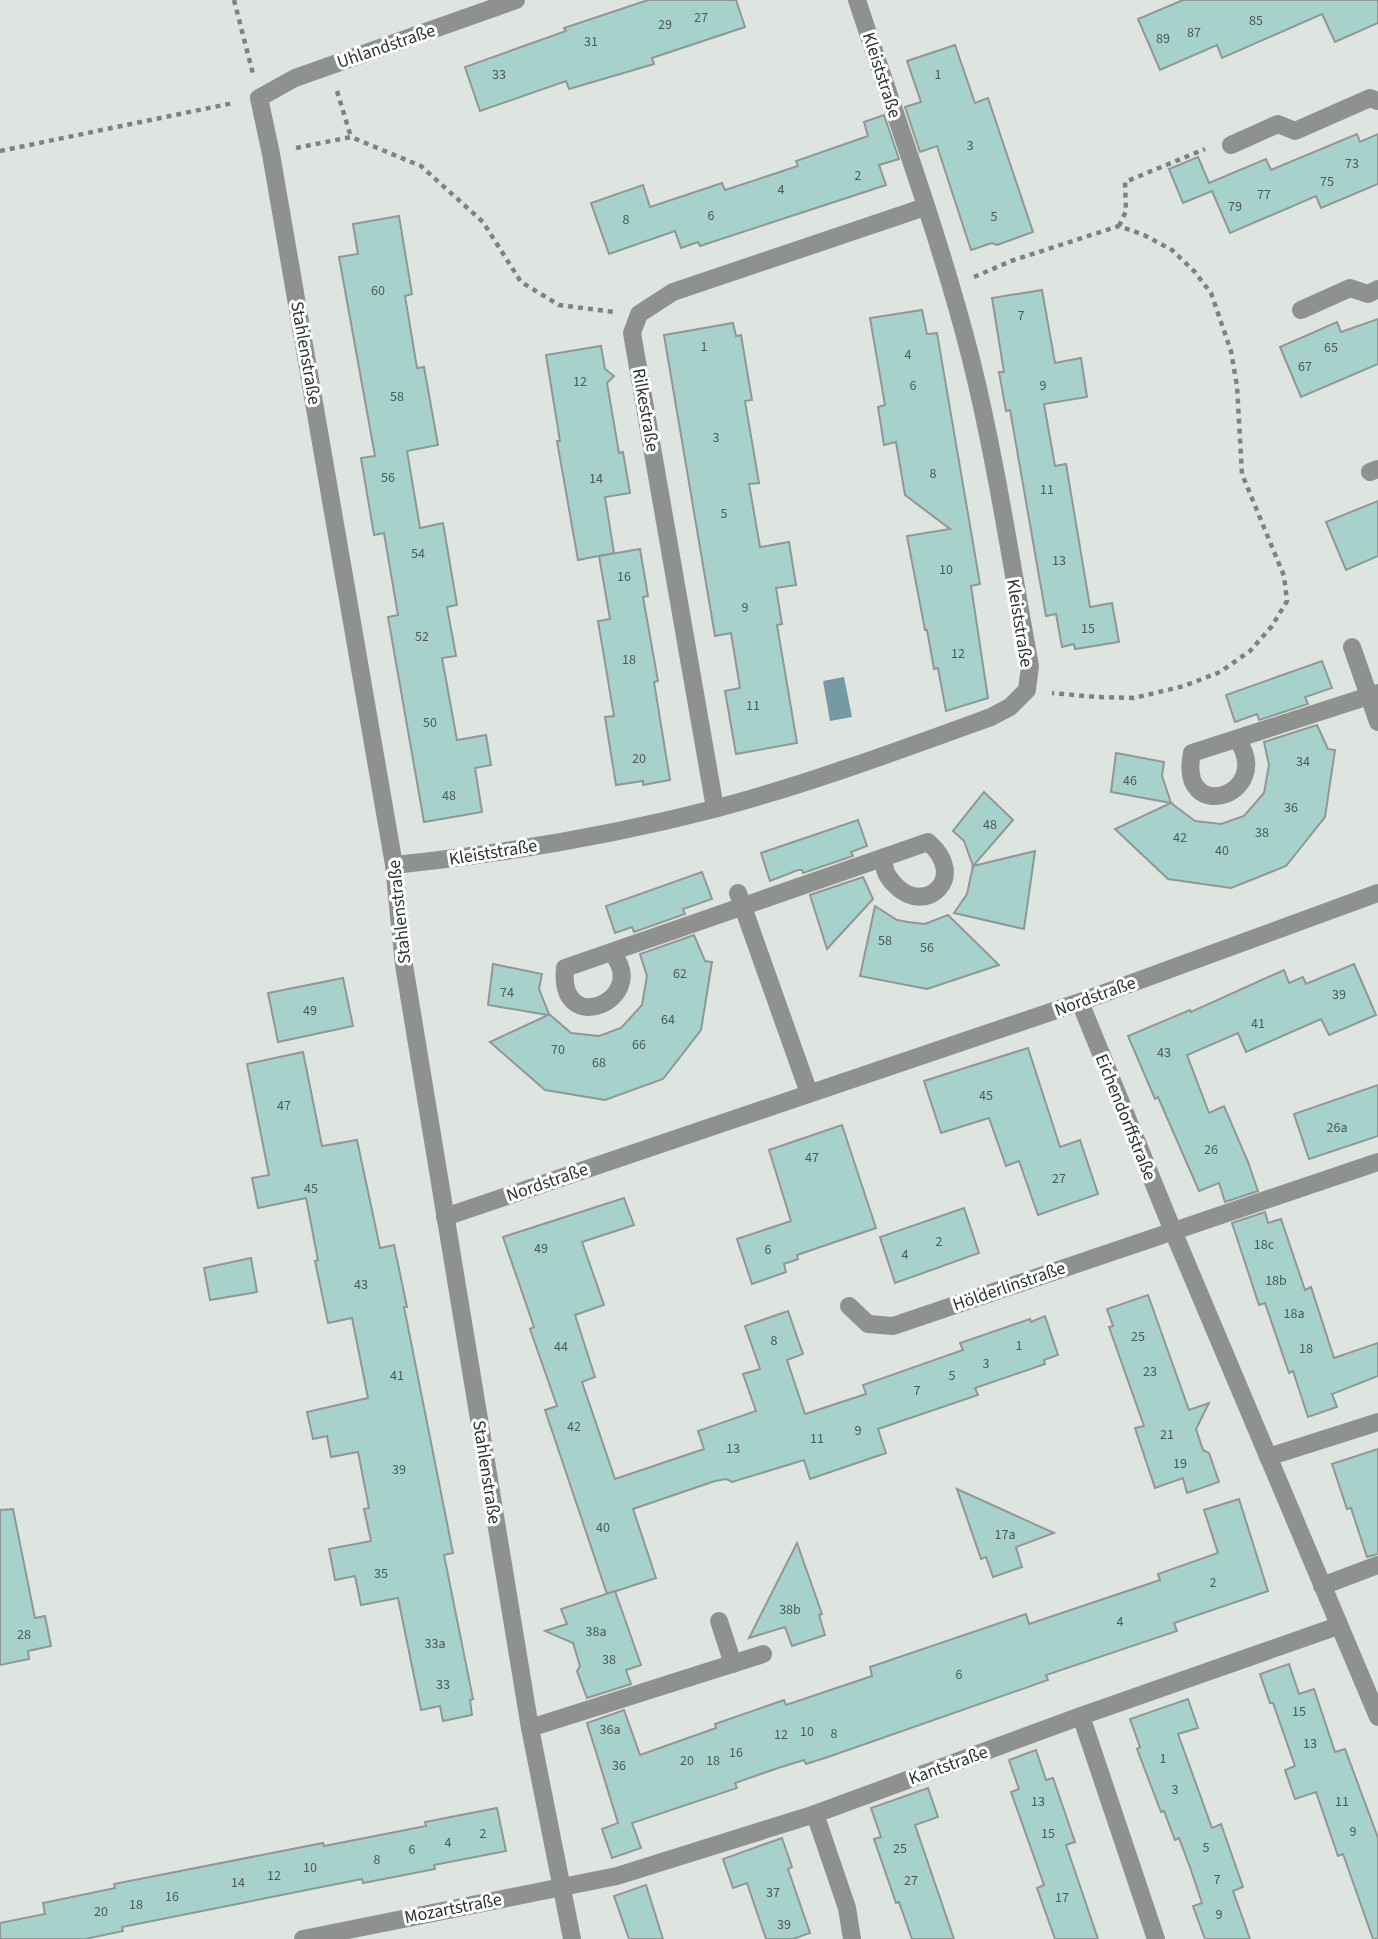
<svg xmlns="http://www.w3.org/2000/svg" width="1378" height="1939" font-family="'Source Sans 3',sans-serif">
<rect width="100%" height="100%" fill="#dee5e1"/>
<polygon fill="#749ba5" points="844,677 852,717 830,721 823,681"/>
<g fill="#a7d2cc" stroke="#909796" stroke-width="2">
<polygon points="648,0 736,0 745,27 652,58 654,64 569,89 566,81 480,111 465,67 566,31 564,28"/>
<polygon points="1183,0 1378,0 1378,23 1335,42 1322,14 1222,58 1217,45 1160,70 1138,19"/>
<polygon points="955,45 975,103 988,98 1033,232 997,245 992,243 971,250 937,146 920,152 905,107 921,102 907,61"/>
<polygon points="884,115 899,159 879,165 886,185 700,246 698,242 681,248 675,231 609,254 591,203 643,185 650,207 722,183 725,190 798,166 796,161 868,136 864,122"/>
<polygon points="1357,134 1360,142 1378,134 1378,184 1321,208 1316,196 1230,233 1212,191 1183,203 1169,169 1198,157 1209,183 1266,159 1271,170"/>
<polygon points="399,216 412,294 405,296 417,368 424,367 438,445 407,451 420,528 443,523 457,605 447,607 456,656 442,658 457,740 486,735 491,765 475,768 482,812 424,822 388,617 398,615 384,533 374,535 361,458 375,456 339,257 358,254 353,224"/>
<polygon points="1042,290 1055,363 1081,358 1087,397 1044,404 1055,466 1066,464 1090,607 1112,603 1119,642 1075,649 1074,644 1062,647 1056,614 1046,616 1010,410 1006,411 999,372 1004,372 992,298"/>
<polygon points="922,310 927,334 937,333 980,584 971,586 988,698 946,711 938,668 934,669 927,630 925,630 907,536 950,529 905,495 896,442 884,445 878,407 885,405 870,318"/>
<polygon points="1378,319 1378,364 1301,397 1280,347 1337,322 1341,332"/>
<polygon points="733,323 736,336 741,335 752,400 745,401 759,483 749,484 760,547 789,542 796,585 776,588 782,624 777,625 797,743 736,754 725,691 740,688 731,633 715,636 664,335"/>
<polygon points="601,346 605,369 614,376 607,383 619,453 623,452 630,493 605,497 614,553 578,560 557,441 560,441 546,355"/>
<polygon points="1378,501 1378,556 1346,570 1326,522"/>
<polygon points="640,549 648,596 643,597 658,681 654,682 670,780 643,785 643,781 616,785 605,717 614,716 598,621 610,619 599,556"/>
<polygon points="1322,661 1332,688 1305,697 1308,704 1259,720 1257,714 1235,722 1226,695"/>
<polygon points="1317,725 1328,749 1335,750 1325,817 1286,866 1231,888 1168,879 1115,829 1171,803 1111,792 1116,753 1164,762 1162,776 1171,803 1195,821 1221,824 1244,816 1264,793 1269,765 1264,742"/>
<polygon points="984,792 1013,820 973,866 1035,851 1024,929 954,913 967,894 973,866 964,841 953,831"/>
<polygon points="858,820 867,846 851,852 853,856 803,873 802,870 798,870 770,881 761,853"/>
<polygon points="702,872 712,899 683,909 685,914 634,932 632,927 615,933 606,906"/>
<polygon points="863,877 873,899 827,949 810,895"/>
<polygon points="875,906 897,920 908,922 925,924 948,915 999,965 927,989 860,976"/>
<polygon points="694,935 705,961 712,962 701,1030 663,1079 605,1100 545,1090 490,1042 548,1015 488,1005 493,964 542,974 539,989 549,1014 571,1033 599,1036 621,1028 642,1005 647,976 640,954"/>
<polygon points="1354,964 1376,1015 1329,1035 1321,1019 1246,1052 1238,1033 1187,1055 1209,1113 1224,1106 1248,1162 1258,1191 1225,1202 1219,1183 1199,1191 1158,1097 1155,1099 1128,1036 1190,1010 1191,1012 1284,970 1289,983 1303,977 1306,984"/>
<polygon points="343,978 353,1026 278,1042 268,993"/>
<polygon points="1028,1048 1060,1147 1080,1140 1098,1194 1038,1215 1019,1161 1006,1166 989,1118 941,1133 924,1081"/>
<polygon points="303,1052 322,1146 357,1140 380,1248 394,1245 407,1307 404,1307 453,1553 444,1555 473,1699 470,1700 472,1715 443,1721 440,1706 421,1710 398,1598 361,1605 355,1576 335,1580 329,1549 371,1541 364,1509 369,1508 358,1452 331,1457 327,1436 313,1439 307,1412 368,1398 352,1318 328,1323 315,1261 318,1260 306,1198 258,1208 252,1178 269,1175 247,1064"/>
<polygon points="1378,1085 1378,1136 1309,1159 1294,1114"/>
<polygon points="842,1125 876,1228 797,1255 798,1259 784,1264 786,1272 752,1284 737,1239 791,1221 769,1150"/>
<polygon points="624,1198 634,1225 582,1242 604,1305 575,1315 595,1377 582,1382 615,1479 704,1449 698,1431 756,1411 743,1374 760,1369 745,1326 788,1311 803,1354 787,1360 805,1414 866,1394 863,1385 963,1350 960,1343 1030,1319 1031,1322 1045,1316 1058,1355 1044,1360 1045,1364 975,1388 978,1395 878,1429 886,1453 810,1479 804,1460 732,1482 726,1479 715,1481 633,1509 656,1578 607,1594 545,1410 557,1406 530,1329 534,1327 503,1237"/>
<polygon points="964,1208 979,1253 895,1283 880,1237"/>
<polygon points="1265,1212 1268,1223 1281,1219 1305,1290 1311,1287 1334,1358 1378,1343 1378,1376 1332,1394 1337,1407 1308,1417 1293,1371 1289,1373 1265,1303 1259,1305 1232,1223"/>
<polygon points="251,1258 257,1292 210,1300 204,1268"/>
<polygon points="1148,1295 1189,1410 1209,1403 1196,1429 1203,1450 1209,1453 1219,1482 1187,1493 1183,1478 1155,1488 1135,1428 1144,1426 1109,1327 1113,1326 1107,1309"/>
<polygon points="1378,1449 1378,1554 1367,1557 1351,1508 1347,1509 1332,1464"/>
<polygon points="957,1489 1054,1533 1016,1547 1022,1567 993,1577 986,1557 981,1559"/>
<polygon points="1239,1499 1268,1591 1174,1623 1177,1631 1046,1675 1048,1680 828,1757 806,1764 804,1760 778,1768 735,1783 737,1788 632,1823 641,1848 612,1858 602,1829 618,1823 587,1723 624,1710 640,1755 716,1728 715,1724 784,1700 786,1705 872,1676 870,1667 1026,1614 1029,1624 1160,1580 1158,1574 1218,1553 1204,1510"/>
<polygon points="13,1509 35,1618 45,1616 51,1646 28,1651 29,1659 0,1665 0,1510"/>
<polygon points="797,1543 822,1614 819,1615 825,1635 792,1646 785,1627 749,1638"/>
<polygon points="615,1591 641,1665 626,1670 631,1684 587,1698 577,1671 580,1666 573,1643 545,1631 567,1624 561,1609"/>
<polygon points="1289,1664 1299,1694 1314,1689 1335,1752 1345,1749 1378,1838 1378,1939 1373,1939 1343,1854 1338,1856 1316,1792 1295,1799 1285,1770 1295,1766 1273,1703 1270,1703 1260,1674"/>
<polygon points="1188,1699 1198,1728 1178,1734 1212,1828 1221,1824 1243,1887 1233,1891 1250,1939 1205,1939 1193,1906 1202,1903 1191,1870 1179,1838 1175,1840 1164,1811 1161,1812 1137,1749 1140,1747 1130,1719"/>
<polygon points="1036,1750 1046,1780 1053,1778 1075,1842 1066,1845 1098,1939 1055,1939 1037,1888 1044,1885 1011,1792 1019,1789 1009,1760"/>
<polygon points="928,1788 938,1817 915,1825 954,1939 912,1939 899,1902 896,1903 874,1839 881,1837 871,1808"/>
<polygon points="497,1808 506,1851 434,1865 435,1869 363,1883 362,1879 122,1927 123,1931 85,1939 0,1939 0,1923 45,1914 43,1903 115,1888 114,1884 323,1843 324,1846 426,1826 425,1822"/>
<polygon points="782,1838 792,1867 788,1869 810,1933 793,1939 766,1939 747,1883 733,1888 723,1859"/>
<polygon points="646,1885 663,1939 629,1939 614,1896"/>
</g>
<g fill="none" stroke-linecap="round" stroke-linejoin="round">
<g stroke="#7e8380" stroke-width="4.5" stroke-dasharray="5 5" stroke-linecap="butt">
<polyline points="234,0 253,74"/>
<polyline points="337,91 351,137"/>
<polyline points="296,148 351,137 421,166 483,222 521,282 559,305 614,312"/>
<polyline points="0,151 233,103"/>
<polyline points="1119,226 1126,211 1125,182 1205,149"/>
<polyline points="974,277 1011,261 1119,226 1144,235 1172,250 1194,271 1211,293 1231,351 1237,386 1242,474 1284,576 1287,601 1272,626 1250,651 1220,672 1184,686 1134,698 1096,697 1052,693"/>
</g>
<g stroke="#8f918e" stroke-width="18">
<polyline points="516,0 295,78 259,98 271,154 394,865 404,965 530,1728 572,1939"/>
<polyline points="1231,145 1278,124 1295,131 1370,98 1378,101"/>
<polyline points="1301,310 1350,288 1368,294 1378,289"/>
<polyline points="1370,472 1378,469"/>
<polyline points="1352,647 1378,722"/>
<path d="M 1237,739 C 1276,796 1177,826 1192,753 L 1378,693"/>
<polyline points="715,808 632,333 639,314 673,292 925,207"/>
<path d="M 394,865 C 502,854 609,836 714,809 C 808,784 900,750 991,717 L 1010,707 L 1027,690 L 1030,666 C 1011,563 996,460 971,359 C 940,237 896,119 857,0"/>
<polyline points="738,893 809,1093"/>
<path d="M 612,953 C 651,999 558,1040 565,968 L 928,842 C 969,877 926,916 896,886 C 887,877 883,870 884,857"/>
<polyline points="1080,1002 1173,1231 1378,1717"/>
<polyline points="445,1217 1080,1002 1378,893"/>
<polyline points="849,1306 868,1324 893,1326 1378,1162"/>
<polyline points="1268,1457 1378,1422"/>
<polyline points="1322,1586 1378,1565"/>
<polyline points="719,1621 733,1664"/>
<polyline points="1081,1716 1156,1939"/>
<polyline points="530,1728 763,1654"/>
<polyline points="815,1814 847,1908 852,1939"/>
<polyline points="303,1939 617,1876 815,1814 1081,1716 1338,1626"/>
</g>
</g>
<g text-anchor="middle" stroke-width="6" stroke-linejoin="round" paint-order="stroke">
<g font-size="14" fill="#4d5a57">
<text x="701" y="22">27</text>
<text x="1256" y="25">85</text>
<text x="665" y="29">29</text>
<text x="1194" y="37">87</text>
<text x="1163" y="43">89</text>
<text x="591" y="46">31</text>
<text x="499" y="79">33</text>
<text x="938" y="79">1</text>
<text x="970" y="150">3</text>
<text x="1352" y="168">73</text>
<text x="858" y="180">2</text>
<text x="1327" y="186">75</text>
<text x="781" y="194">4</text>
<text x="1264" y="199">77</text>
<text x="1235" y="211">79</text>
<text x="711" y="220">6</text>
<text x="994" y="221">5</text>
<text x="626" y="224">8</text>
<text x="378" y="295">60</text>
<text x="1021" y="320">7</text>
<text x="704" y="351">1</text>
<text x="1331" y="352">65</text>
<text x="908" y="359">4</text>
<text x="1305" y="371">67</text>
<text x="580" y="386">12</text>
<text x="913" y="390">6</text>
<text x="1043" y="390">9</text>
<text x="397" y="401">58</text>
<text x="716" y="442">3</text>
<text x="933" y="478">8</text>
<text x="388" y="482">56</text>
<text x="596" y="483">14</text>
<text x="1047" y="494">11</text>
<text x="724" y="518">5</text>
<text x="418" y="558">54</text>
<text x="1059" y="565">13</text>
<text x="946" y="574">10</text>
<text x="624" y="581">16</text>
<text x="745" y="612">9</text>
<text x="1088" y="633">15</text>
<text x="422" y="641">52</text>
<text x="958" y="658">12</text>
<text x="629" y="664">18</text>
<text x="753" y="710">11</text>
<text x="430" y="727">50</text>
<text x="639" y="763">20</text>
<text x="1303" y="766">34</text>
<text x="1130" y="785">46</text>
<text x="449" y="800">48</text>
<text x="1291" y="812">36</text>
<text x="990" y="829">48</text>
<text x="1262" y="837">38</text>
<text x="1180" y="842">42</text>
<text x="1222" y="855">40</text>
<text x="885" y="945">58</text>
<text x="927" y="952">56</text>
<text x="680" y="978">62</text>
<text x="507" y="997">74</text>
<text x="1339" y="999">39</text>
<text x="310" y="1015">49</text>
<text x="668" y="1024">64</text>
<text x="1258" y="1028">41</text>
<text x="639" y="1049">66</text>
<text x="558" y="1054">70</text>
<text x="1164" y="1057">43</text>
<text x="599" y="1067">68</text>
<text x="986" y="1100">45</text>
<text x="284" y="1110">47</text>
<text x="1337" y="1132">26a</text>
<text x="1211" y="1154">26</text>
<text x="812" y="1162">47</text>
<text x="1059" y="1183">27</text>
<text x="311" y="1193">45</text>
<text x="939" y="1246">2</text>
<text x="1264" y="1249">18c</text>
<text x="541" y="1253">49</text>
<text x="768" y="1254">6</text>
<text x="905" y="1259">4</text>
<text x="1276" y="1285">18b</text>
<text x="361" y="1289">43</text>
<text x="1294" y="1318">18a</text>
<text x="1138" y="1341">25</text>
<text x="774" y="1345">8</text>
<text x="1019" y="1350">1</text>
<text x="561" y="1351">44</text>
<text x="1306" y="1353">18</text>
<text x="986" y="1368">3</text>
<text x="1150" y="1376">23</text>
<text x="397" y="1380">41</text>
<text x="952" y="1380">5</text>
<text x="917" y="1395">7</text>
<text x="574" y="1431">42</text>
<text x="858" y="1435">9</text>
<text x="1167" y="1439">21</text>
<text x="817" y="1443">11</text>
<text x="733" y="1453">13</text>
<text x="1180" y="1468">19</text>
<text x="399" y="1474">39</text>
<text x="603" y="1532">40</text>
<text x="1005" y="1539">17a</text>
<text x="381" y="1578">35</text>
<text x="1213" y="1587">2</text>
<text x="790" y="1614">38b</text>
<text x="1120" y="1626">4</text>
<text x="596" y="1636">38a</text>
<text x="24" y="1639">28</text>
<text x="435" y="1648">33a</text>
<text x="609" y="1664">38</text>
<text x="959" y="1679">6</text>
<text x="443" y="1689">33</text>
<text x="1299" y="1716">15</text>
<text x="610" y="1734">36a</text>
<text x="807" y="1736">10</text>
<text x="834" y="1738">8</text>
<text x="781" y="1739">12</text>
<text x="1310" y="1748">13</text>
<text x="736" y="1757">16</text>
<text x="1163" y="1763">1</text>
<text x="687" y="1765">20</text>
<text x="713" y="1765">18</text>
<text x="619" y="1770">36</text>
<text x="1175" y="1794">3</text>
<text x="1038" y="1806">13</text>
<text x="1342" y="1806">11</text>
<text x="1353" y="1836">9</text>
<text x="483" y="1838">2</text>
<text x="1048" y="1838">15</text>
<text x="448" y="1847">4</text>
<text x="1206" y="1852">5</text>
<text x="900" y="1853">25</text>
<text x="412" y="1854">6</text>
<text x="377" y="1864">8</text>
<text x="310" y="1872">10</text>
<text x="274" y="1880">12</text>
<text x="1217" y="1884">7</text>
<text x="911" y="1885">27</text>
<text x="238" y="1887">14</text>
<text x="773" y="1897">37</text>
<text x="172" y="1901">16</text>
<text x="1062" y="1902">17</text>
<text x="136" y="1909">18</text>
<text x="101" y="1916">20</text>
<text x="1219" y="1919">9</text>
<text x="784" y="1929">39</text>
</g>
<g font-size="18" fill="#2f3230" stroke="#fff">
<text transform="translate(386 46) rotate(-19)" y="6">Uhlandstraße</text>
<text transform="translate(882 75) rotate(72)" y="6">Kleiststraße</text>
<text transform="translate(306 353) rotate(80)" y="6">Stahlenstraße</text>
<text transform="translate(646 410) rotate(80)" y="6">Rilkestraße</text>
<text transform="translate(1020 623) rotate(81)" y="6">Kleiststraße</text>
<text transform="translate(493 852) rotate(-9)" y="6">Kleiststraße</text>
<text transform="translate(399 912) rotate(-96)" y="6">Stahlenstraße</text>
<text transform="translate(1095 996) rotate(-20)" y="6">Nordstraße</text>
<text transform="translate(1126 1117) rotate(68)" y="6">Eichendorffstraße</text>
<text transform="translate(547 1182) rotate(-19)" y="6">Nordstraße</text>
<text transform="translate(1009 1286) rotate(-19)" y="6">Hölderlinstraße</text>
<text transform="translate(487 1472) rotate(81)" y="6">Stahlenstraße</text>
<text transform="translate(948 1765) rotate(-20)" y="6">Kantstraße</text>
<text transform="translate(453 1908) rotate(-11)" y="6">Mozartstraße</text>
</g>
</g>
</svg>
